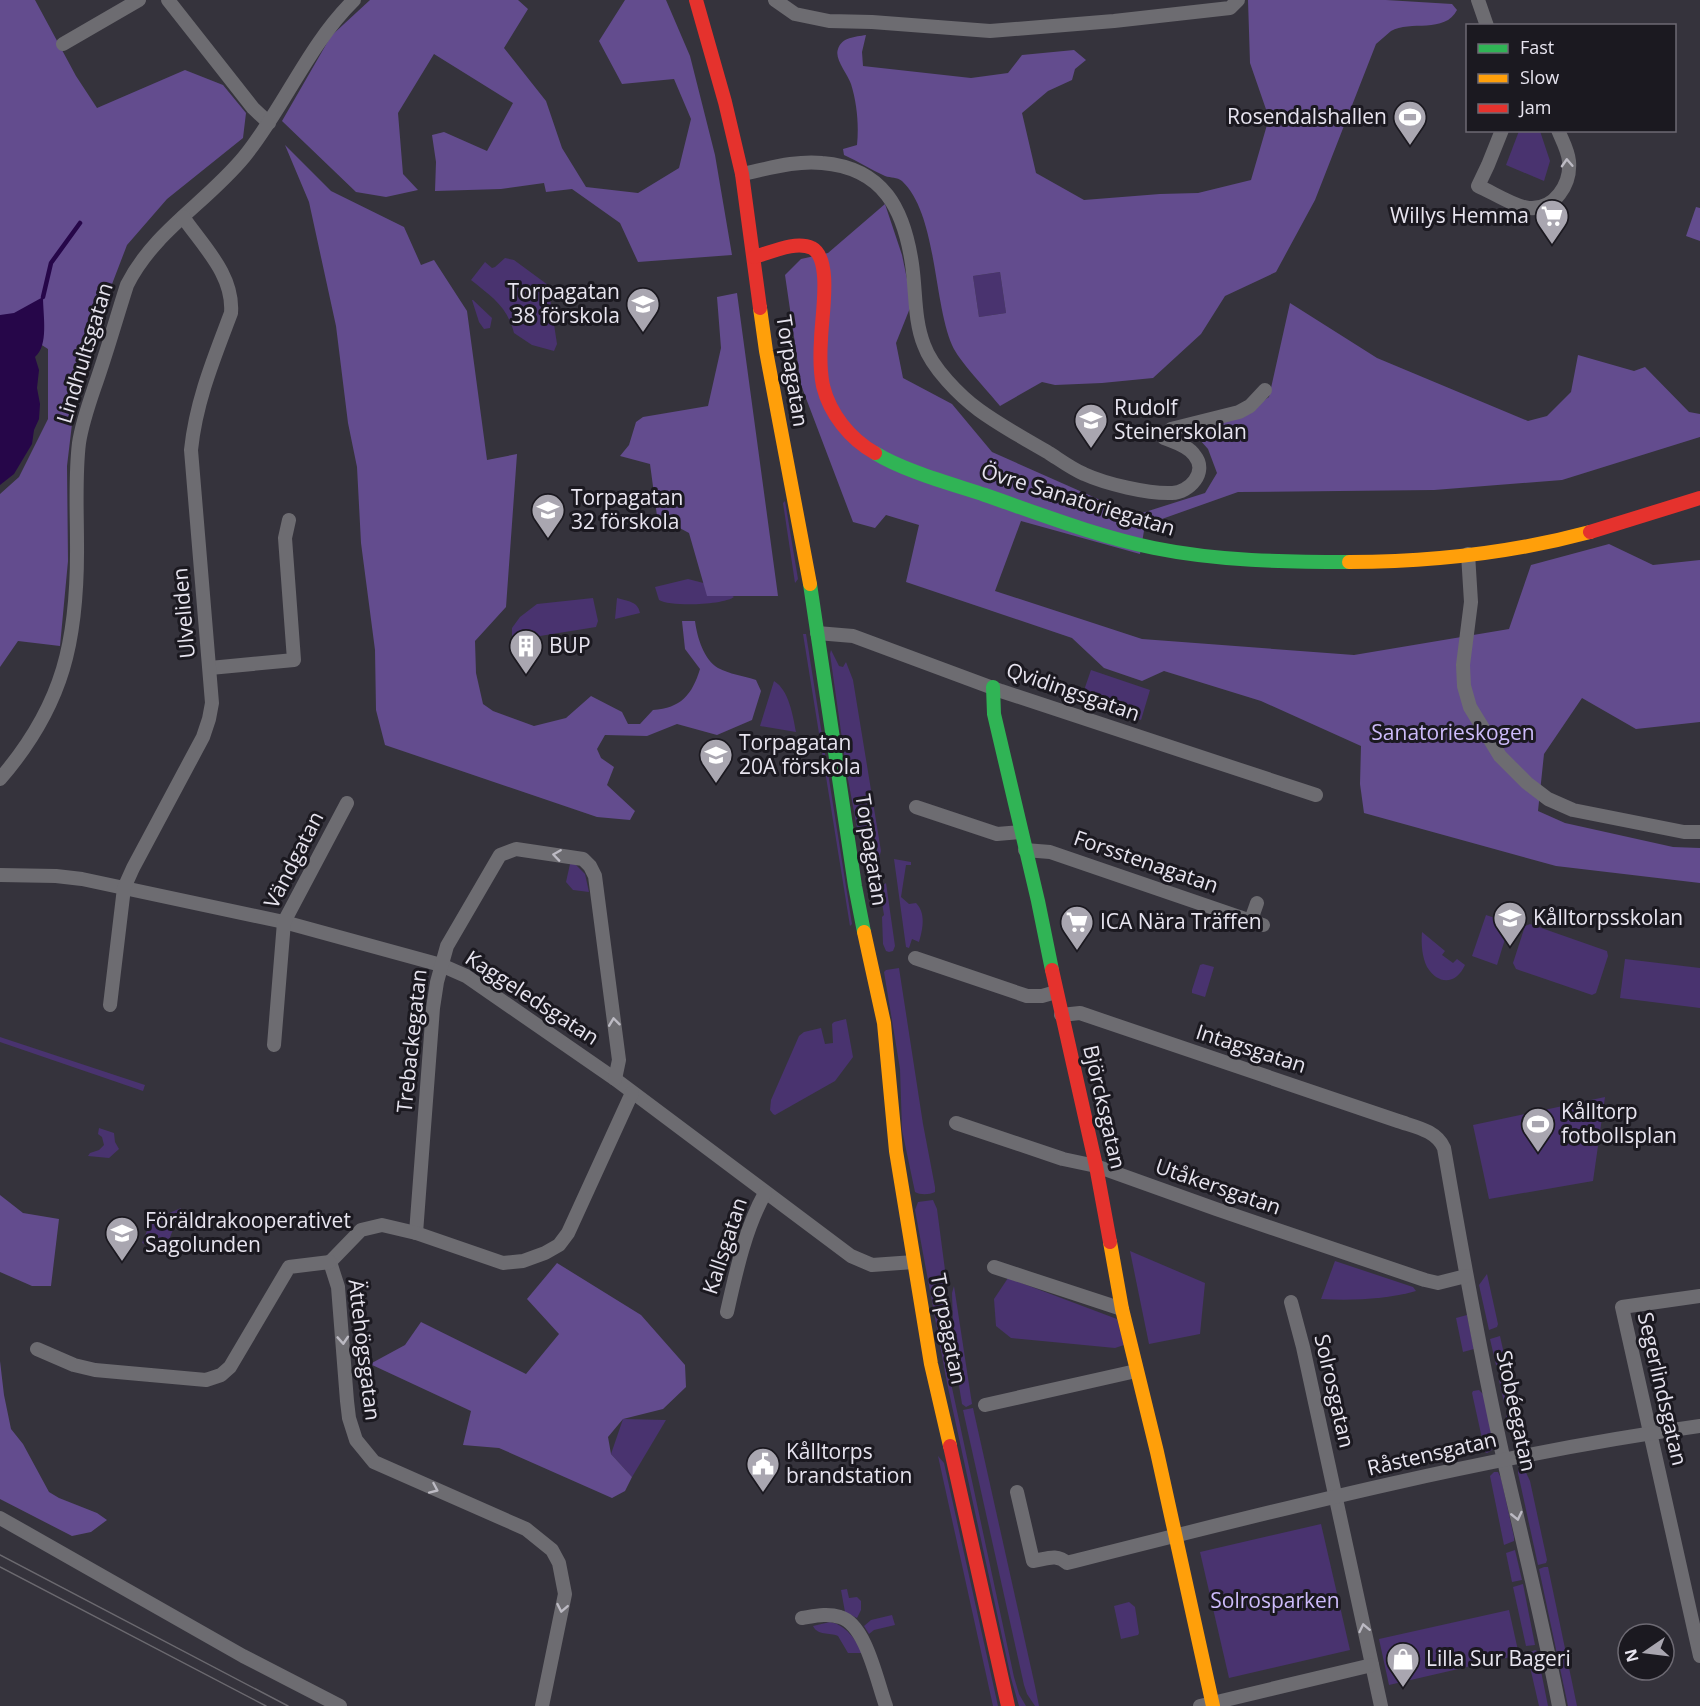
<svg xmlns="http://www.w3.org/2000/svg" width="1700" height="1706" font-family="'Open Sans',sans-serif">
<rect width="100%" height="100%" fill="#35333c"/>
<g fill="#49336f">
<polygon points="1519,131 1540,131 1550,161 1544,181 1506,165"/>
<path d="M 505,258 L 514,260 L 548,285 L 557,344 L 554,351 L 532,345 L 514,333 C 507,306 492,297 471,280 L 485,262 L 492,268 L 495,267 Z"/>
<polygon points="1000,272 1006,313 979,317 973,276"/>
<polygon points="473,300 492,318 490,328 484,329 479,322 472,300"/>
<polygon points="785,501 798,579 795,583 783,503"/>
<path d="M 688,579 L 719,587 L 734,597 C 723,605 671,607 659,600 L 655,587 Z"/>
<polygon points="593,598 598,621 596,627 515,640 512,637 512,628 520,617 537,604"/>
<path d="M 617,598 C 627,601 638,601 640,613 L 615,619 Z"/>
<polygon points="803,634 806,634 852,924 850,926"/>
<polygon points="831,650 839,666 843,667 846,662 853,680 881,851 879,858 868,867 857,828 847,774 830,654"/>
<polygon points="1091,670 1150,690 1141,720 1081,699"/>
<path d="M 774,681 C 789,690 793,716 796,732 L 760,726 Z"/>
<path d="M 894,859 L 911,862 L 911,865 L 906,865 L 901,897 L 909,904 L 916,903 C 926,913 923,929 919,942 L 912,939 L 909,948 L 906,947 Z"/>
<polygon points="570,864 575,864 585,874 589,892 573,890 566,882"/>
<polygon points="886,883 895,946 893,951 889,952 886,951 883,944 882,917 884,915 880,891 881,887"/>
<polygon points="1486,915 1510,923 1497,965 1472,956"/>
<polygon points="1530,924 1607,951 1608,956 1596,993 1592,995 1516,969 1513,963 1525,926"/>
<path d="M 1422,932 L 1445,951 L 1442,955 L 1453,963 L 1457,959 L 1465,965 C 1456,985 1438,985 1427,967 C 1422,957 1421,943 1422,932 Z"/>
<polygon points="1625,959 1700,968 1700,1008 1620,998"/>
<polygon points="1203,964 1214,967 1205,997 1192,993 1192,990 1200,965"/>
<path d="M 899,968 L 923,1124 L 935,1187 L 935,1192 C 929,1195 920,1195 915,1192 L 902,1130 L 900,1069 L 884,972 L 886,970 Z"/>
<polygon points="846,1019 853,1057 835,1081 775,1115 773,1114 770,1110 771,1100 799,1036 804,1032 821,1028 825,1044 833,1043 832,1024 834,1022"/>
<polygon points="0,1037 145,1085 143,1091 0,1042"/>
<polygon points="1605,1097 1593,1181 1489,1199 1473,1125"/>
<polygon points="99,1128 114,1133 115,1142 119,1149 109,1158 88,1156 90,1153 99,1150 104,1145 102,1137 98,1134"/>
<polygon points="933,1200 937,1209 945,1270 945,1338 948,1369 1014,1677 1019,1694 1026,1706 1019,1706 1011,1678 947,1383 915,1210 918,1202"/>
<polygon points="181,1208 165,1251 142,1243 151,1221"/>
<polygon points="1130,1251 1205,1283 1200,1334 1149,1344"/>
<path d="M 1335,1261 L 1413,1287 L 1416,1291 C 1387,1299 1352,1301 1321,1299 Z"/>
<polygon points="1487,1274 1498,1324 1497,1327 1489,1330 1479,1285"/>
<polygon points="1008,1278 1117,1319 1124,1345 1115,1348 1011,1338 996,1326 994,1299"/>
<polygon points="954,1286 972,1404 966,1407 962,1404 954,1355 952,1293"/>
<polygon points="1467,1315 1474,1349 1463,1352 1456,1318"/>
<polygon points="1500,1336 1506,1363 1496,1365 1490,1339"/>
<polygon points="1509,1378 1515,1405 1505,1407 1499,1380"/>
<polygon points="1479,1390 1484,1395 1494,1442 1492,1450 1487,1453 1485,1452 1472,1393 1473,1391"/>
<polygon points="973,1408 1035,1686 1039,1706 1035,1706 1027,1694 1024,1685 963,1410"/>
<polygon points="1516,1412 1523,1442 1522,1446 1515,1446 1506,1416 1507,1414"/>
<polygon points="623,1419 666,1420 632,1477 611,1454"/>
<polygon points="938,1456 944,1463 998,1706 993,1706"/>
<polygon points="1523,1466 1530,1481 1547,1560 1546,1563 1538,1565 1518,1473 1518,1469"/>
<polygon points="1494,1472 1498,1472 1501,1478 1514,1537 1514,1541 1504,1545 1490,1476"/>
<polygon points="1321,1524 1350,1650 1229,1678 1200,1552"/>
<polygon points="1515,1550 1522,1580 1512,1582 1506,1553"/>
<polygon points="1544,1567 1548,1567 1577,1706 1568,1706 1539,1569"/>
<polygon points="1523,1584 1535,1645 1526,1646 1513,1587"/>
<polygon points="847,1589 849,1598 857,1597 861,1601 861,1610 857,1618 845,1612 841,1590"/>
<polygon points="1129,1602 1135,1607 1139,1633 1138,1635 1121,1639 1114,1606"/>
<polygon points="1509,1610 1519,1655 1389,1685 1379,1639"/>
<polygon points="892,1615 895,1625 874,1630 869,1634 864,1626 871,1620"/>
<path d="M 830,1622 C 846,1625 855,1639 863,1653 L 848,1653 L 838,1636 C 829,1632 818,1636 813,1626 Z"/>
<polygon points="1535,1650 1537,1651 1548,1706 1539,1706 1527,1654"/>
</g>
<g fill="#634c8e" fill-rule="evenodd">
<polygon points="0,0 35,0 76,76 97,108 185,70 223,85 246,113 243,138 167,199 127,245 104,305 72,424 67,466 68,561 60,646 18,641 0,667 0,494 19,477 48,419 48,349 0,318"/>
<polygon points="370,0 518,0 528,9 504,48 546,101 562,148 586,187 638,193 679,168 691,119 674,79 622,84 599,41 625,0 666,0 690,56 715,155 732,255 638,262 620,223 572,189 546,192 544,183 501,189 435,191 436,162 432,135 444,132 487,151 513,103 434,54 398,113 403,174 418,190 386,197 356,192 282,121 331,36"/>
<path d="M 1248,0 L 1386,0 L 1452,4 L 1457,10 C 1445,34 1410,20 1391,31 C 1386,35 1381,40 1376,44 L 1315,200 L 1276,272 L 1225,296 L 1201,334 L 1153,378 L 1102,383 L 1055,385 L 1042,382 L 1000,406 C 988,391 958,360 952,345 C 933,300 937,214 902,181 C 897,177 891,178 885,176 C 871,170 858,161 844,155 L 843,149 L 857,145 C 859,125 857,103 851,84 C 848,74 834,59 838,49 C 842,37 855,37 866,35 L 862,52 L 863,66 L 971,78 L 1008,73 L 1022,55 L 1074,50 L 1086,60 L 1075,69 L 1072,80 L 1048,91 L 1022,113 L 1036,173 L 1084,200 L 1160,194 L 1198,193 L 1251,180 L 1269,118 L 1250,63 ZM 1000,272 L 1006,313 L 979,317 L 973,276 Z"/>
<path d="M 285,145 L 331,191 L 404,227 L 421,265 L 434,260 L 467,311 L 487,460 L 517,454 L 506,607 L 475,641 L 476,673 L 483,704 L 493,711 L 534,726 L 566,718 L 591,696 L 622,712 L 628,724 L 640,724 L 653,710 C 681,708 692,695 700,669 L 685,649 L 682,621 L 695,621 C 697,637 704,660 718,668 C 729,674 744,676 756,680 L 761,691 L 752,720 L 717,735 L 677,724 L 647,736 L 605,735 L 597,749 L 601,758 L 614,767 L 607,785 L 635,811 L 630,820 L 597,817 L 385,745 L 376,710 L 375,650 L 361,543 L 357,467 L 348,423 L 336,326 L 309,202 Z"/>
<polygon points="885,204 902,255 912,303 896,343 903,378 952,404 992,452 1116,507 1142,513 1205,493 1217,473 1208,449 1191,430 1238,418 1269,397 1290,303 1377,358 1528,421 1547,416 1571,392 1578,355 1634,371 1645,367 1689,412 1700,414 1700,437 1562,480 1434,490 1238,492 1145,525 1140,554 1021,521 995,591 1142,639 1354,655 1509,629 1531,565 1609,544 1653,565 1700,560 1700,722 1636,729 1582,698 1544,754 1538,811 1565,823 1673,847 1700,848 1700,883 1556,866 1364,813 1360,784 1361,746 1261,701 1164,671 1142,681 1104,668 1072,638 906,582 919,525 886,515 875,528 853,522 801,385 785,275 801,259 828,253"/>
<polygon points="1696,207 1700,208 1700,241 1686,236"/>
<polygon points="737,293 778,596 707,596 689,533 657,516 650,464 620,456 629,445 636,422 643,417 708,406 721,348 717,297"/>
<polygon points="0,1195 23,1213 59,1219 51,1286 32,1286 0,1272"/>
<polygon points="557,1263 641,1315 685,1365 686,1387 663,1409 623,1419 608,1437 611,1454 632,1477 625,1491 612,1498 499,1448 463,1445 471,1411 370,1364 405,1345 421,1322 526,1374 559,1334 527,1299"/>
<polygon points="0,1361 4,1395 11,1429 23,1444 49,1492 59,1498 97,1513 107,1520 91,1532 72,1536 0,1499"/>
</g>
<path fill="#260649" d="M 43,297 C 43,316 49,345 35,357 L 39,370 L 37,388 L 40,404 L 39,419 L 34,430 L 32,444 L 14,474 L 0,485 L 0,315 L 14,313 Z"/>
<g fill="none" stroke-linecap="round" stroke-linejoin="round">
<polyline stroke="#260649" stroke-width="4.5" points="43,297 51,263 80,223"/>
<g stroke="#6d6c71" stroke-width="14">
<polyline points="168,0 253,108 269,123"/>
<polyline points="775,0 795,14 829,21 872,22 990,31 1114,21 1230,8 1238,0"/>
<polyline points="1478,0 1487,26"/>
<polyline points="63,44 139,0"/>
<path d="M 1502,130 L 1488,165 L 1478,186 C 1492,192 1515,207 1529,208 C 1555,210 1571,184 1569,161 C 1568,150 1562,140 1558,130"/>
<path d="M 742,174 C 767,169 796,160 822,163 C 884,168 904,210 912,264 C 916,291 914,320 924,345 C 932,368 960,396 979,410 C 1001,426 1025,439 1049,453 C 1060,460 1072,469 1084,474 C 1106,484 1148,494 1172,493 C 1189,493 1208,472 1195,456 C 1189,446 1174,442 1164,438 L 1171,429 L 1239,412 L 1250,406 L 1265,390"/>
<polyline points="1468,554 1471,602 1463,665 1464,686 1470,707 1500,756 1527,783 1548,799 1573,810 1684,832 1700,832"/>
<polyline points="817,633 853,636 1001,691 1316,795"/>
<polyline points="210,668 294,660 285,538 289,520"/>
<path d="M 0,779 C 64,705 78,639 77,543 C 77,510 75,476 79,443 C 83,417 93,393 101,368 C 110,341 118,313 127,285 C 154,231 206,203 244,157 C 284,108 308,45 354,0"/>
<polyline points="916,807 997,834 1020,832"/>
<polyline points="1025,850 1050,852 1263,925"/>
<polyline points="0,875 56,876 82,879 284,922 441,965 466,976 615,1079 851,1256 872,1265 914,1262"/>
<polyline points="1251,920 1257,903"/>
<polyline points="915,958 1027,996 1042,996 1056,992"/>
<path d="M 110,1005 L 124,888 L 133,868 L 203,737 L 209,719 L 212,703 L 191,450 C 196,401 214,358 231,313 C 234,275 203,246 183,217"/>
<path d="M 1061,1015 L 1080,1013 L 1398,1121 C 1415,1127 1436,1130 1444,1148 C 1462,1253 1481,1358 1504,1461 C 1523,1543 1543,1624 1559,1706"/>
<polyline points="274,1045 284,922 347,803"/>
<polyline points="956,1123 1063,1159 1096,1166 1216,1209 1425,1280 1438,1283 1466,1276"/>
<polyline points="416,1233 433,1008 437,982 447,946 500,855 516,849 583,859 590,866 595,876 619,1060 615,1079"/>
<polyline points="330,1262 338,1287 347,1401 349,1418 356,1440 374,1462 526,1529 552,1550 559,1563 565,1594 542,1706"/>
<polyline points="330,1262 361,1230 382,1225 416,1233 503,1263 523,1261 545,1253 559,1245 568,1233 632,1093"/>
<polyline points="994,1267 1122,1309"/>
<polyline points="1700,1296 1622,1307 1700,1656"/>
<polyline points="1291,1302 1303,1347 1381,1706"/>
<path d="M 727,1312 C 736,1272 745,1229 765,1193"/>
<polyline points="37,1349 74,1365 95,1370 206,1380 221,1375 230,1367 289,1267 330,1262"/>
<polyline points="985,1405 1136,1371"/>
<path d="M 1017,1492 L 1033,1561 C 1046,1559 1057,1553 1067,1563 C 1276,1510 1486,1456 1700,1426"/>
<polyline points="0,1518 243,1656 340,1706"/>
<path d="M 802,1618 C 815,1616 827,1613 840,1617 C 866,1624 877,1682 886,1706"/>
<polyline points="1200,1706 1372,1665"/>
</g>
<g stroke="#30b455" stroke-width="14">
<path d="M 875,453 C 904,471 952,484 985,495 C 1040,514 1096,536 1154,548 C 1218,561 1284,562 1349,562"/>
<polyline points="810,584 855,886 864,932"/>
<polyline points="993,687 994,714 1038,901 1052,970"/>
</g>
<g stroke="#ff9f0a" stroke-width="14">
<polyline points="760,308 766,351 810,584"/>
<path d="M 1349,562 C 1429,562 1512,553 1590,532"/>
<polyline points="864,932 884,1023 896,1151 931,1364 950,1446"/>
<polyline points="1110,1242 1122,1309 1157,1452 1213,1706"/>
</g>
<g stroke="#e5322d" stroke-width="14">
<polyline points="696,0 725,102 742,174 760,308"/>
<path d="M 754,257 C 770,253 795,240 812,248 C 833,259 821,320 821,340 C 820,355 820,371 823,386 C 830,414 850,439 875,453"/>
<polyline points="1590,532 1700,498"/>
<polyline points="1052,970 1096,1166 1110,1242"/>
<polyline points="950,1446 1008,1706"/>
</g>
<g stroke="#6b696f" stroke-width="1.5">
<polyline points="0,1555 288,1706"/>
<polyline points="0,1567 266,1706"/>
</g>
</g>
<defs><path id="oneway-chevron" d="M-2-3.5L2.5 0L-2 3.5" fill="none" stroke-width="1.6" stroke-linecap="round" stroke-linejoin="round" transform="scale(1.5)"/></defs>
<g stroke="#bcbac3">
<use href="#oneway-chevron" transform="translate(1567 163) rotate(-93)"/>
<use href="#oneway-chevron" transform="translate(557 855) rotate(-172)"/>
<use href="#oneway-chevron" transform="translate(614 1022) rotate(-97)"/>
<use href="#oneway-chevron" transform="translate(343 1340) rotate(86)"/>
<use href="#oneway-chevron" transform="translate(434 1489) rotate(24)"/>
<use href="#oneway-chevron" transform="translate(1517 1516) rotate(77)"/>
<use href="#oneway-chevron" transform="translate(562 1608) rotate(101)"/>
<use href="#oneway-chevron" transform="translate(1364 1628) rotate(-102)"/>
</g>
<defs>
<symbol id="stadium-pin" viewBox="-11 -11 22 30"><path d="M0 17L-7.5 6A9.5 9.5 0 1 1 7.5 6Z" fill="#a9a6b0" stroke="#1b1920"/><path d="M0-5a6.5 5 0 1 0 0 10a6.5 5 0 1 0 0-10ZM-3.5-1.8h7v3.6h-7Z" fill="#fff"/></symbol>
<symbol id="supermarket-pin" viewBox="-11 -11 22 30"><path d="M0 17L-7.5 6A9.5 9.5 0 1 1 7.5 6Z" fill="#a9a6b0" stroke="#1b1920"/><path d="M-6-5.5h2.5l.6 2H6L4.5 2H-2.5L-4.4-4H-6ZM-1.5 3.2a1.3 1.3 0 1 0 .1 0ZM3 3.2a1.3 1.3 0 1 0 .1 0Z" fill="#fff"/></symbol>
<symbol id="school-pin" viewBox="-11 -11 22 30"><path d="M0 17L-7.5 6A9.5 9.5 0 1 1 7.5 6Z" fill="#a9a6b0" stroke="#1b1920"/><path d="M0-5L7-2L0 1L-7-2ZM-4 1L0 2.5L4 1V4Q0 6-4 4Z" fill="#fff"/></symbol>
<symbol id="building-pin" viewBox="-11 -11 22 30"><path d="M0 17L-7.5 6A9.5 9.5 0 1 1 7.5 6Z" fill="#a9a6b0" stroke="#1b1920"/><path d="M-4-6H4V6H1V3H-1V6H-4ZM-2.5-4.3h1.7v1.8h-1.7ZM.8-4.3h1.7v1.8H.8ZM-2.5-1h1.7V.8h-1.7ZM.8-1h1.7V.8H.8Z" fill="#fff"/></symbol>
<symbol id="civic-pin" viewBox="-11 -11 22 30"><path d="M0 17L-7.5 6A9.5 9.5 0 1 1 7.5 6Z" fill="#a9a6b0" stroke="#1b1920"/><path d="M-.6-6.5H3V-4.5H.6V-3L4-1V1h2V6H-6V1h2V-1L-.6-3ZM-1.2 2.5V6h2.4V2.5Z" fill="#fff"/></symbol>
<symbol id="shop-pin" viewBox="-11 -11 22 30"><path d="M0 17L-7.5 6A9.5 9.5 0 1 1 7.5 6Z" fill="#a9a6b0" stroke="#1b1920"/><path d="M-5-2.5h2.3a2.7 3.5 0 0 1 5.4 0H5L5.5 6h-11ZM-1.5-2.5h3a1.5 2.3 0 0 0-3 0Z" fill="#fff"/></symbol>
</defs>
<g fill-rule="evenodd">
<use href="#stadium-pin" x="1391" y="98" width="38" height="52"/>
<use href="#supermarket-pin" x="1533" y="197" width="38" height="52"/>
<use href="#school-pin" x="624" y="285" width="38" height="52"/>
<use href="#school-pin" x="1072" y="401" width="38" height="52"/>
<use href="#school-pin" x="529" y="491" width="38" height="52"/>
<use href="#building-pin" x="507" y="627" width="38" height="52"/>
<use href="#school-pin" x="697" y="736" width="38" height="52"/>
<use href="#school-pin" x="1491" y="899" width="38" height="52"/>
<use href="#supermarket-pin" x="1058" y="903" width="38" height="52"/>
<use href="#stadium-pin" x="1519" y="1105" width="38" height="52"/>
<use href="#school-pin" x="103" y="1214" width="38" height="52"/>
<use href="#civic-pin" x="744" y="1445" width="38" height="52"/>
<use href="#shop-pin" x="1384" y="1640" width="38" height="52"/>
</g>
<g text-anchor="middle" stroke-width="6" stroke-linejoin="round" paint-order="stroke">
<g font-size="21" fill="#e7e4ef" stroke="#1b1920" text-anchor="start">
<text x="1387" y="124" text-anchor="end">Rosendalshallen</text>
<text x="1529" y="223" text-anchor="end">Willys Hemma</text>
<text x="620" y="299" text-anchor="end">Torpagatan<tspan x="620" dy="24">38 förskola</tspan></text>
<text x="1114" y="415">Rudolf<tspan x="1114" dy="24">Steinerskolan</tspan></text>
<text x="571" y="505">Torpagatan<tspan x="571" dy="24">32 förskola</tspan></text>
<text x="549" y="653">BUP</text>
<text x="739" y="750">Torpagatan<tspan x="739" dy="24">20A förskola</tspan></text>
<text x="1533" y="925">Kålltorpsskolan</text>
<text x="1100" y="929">ICA Nära Träffen</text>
<text x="1561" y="1119">Kålltorp<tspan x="1561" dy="24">fotbollsplan</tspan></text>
<text x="145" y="1228">Föräldrakooperativet<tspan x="145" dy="24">Sagolunden</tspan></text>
<text x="786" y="1459">Kålltorps<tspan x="786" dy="24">brandstation</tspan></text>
<text x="1426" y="1666">Lilla Sur Bageri</text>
</g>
<g font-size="21" fill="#e7e4ef" stroke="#1b1920">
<text transform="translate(85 353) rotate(-73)" y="7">Lindhultsgatan</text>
<text transform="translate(792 371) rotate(81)" y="7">Torpagatan</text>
<text transform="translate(1078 500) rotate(17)" y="7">Övre Sanatoriegatan</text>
<text transform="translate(184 613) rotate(-95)" y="7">Ulveliden</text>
<text transform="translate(1073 692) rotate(19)" y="7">Qvidingsgatan</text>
<text transform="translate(871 850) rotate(81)" y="7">Torpagatan</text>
<text transform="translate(294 860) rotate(-63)" y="7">Vändgatan</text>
<text transform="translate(1146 862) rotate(19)" y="7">Forsstenagatan</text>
<text transform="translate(532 998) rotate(33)" y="7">Kaggeledsgatan</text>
<text transform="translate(412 1041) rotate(-84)" y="7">Trebackegatan</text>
<text transform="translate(1251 1049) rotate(18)" y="7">Intagsgatan</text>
<text transform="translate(1104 1107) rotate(77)" y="7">Björcksgatan</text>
<text transform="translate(1218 1187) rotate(19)" y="7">Utåkersgatan</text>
<text transform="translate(725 1246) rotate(-72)" y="7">Kallsgatan</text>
<text transform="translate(948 1329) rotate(79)" y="7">Torpagatan</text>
<text transform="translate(364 1350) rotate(83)" y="7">Ättehögsgatan</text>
<text transform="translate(1662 1389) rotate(77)" y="7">Segerlindsgatan</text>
<text transform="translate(1334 1391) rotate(77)" y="7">Solrosgatan</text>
<text transform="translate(1516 1411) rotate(78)" y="7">Stobéegatan</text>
<text transform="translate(1432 1454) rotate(-13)" y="7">Råstensgatan</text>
</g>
<g font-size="21" fill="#cdbbfa" stroke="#1b1920">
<text x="1453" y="740">Sanatorieskogen</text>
<text x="1275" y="1608">Solrosparken</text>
</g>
</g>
<rect x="1466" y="24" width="210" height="108" fill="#1b1920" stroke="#6d6a73" stroke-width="1.5"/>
<rect x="1478" y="44" width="30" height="9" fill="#30b455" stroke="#6d6a73" stroke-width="1.5"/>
<text x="1520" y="54" font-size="18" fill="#e7e4ef">Fast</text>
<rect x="1478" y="74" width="30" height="9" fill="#ff9f0a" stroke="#6d6a73" stroke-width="1.5"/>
<text x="1520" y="84" font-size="18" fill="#e7e4ef">Slow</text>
<rect x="1478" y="104" width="30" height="9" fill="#e5322d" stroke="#6d6a73" stroke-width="1.5"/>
<text x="1520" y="114" font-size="18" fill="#e7e4ef">Jam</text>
<g transform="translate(1646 1652) rotate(256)"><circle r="28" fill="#1b1920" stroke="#6d6a73" stroke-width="1.5"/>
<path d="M0-4.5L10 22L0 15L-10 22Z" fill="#a9a6b0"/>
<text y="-9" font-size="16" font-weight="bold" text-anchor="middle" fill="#e7e4ef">N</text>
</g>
</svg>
